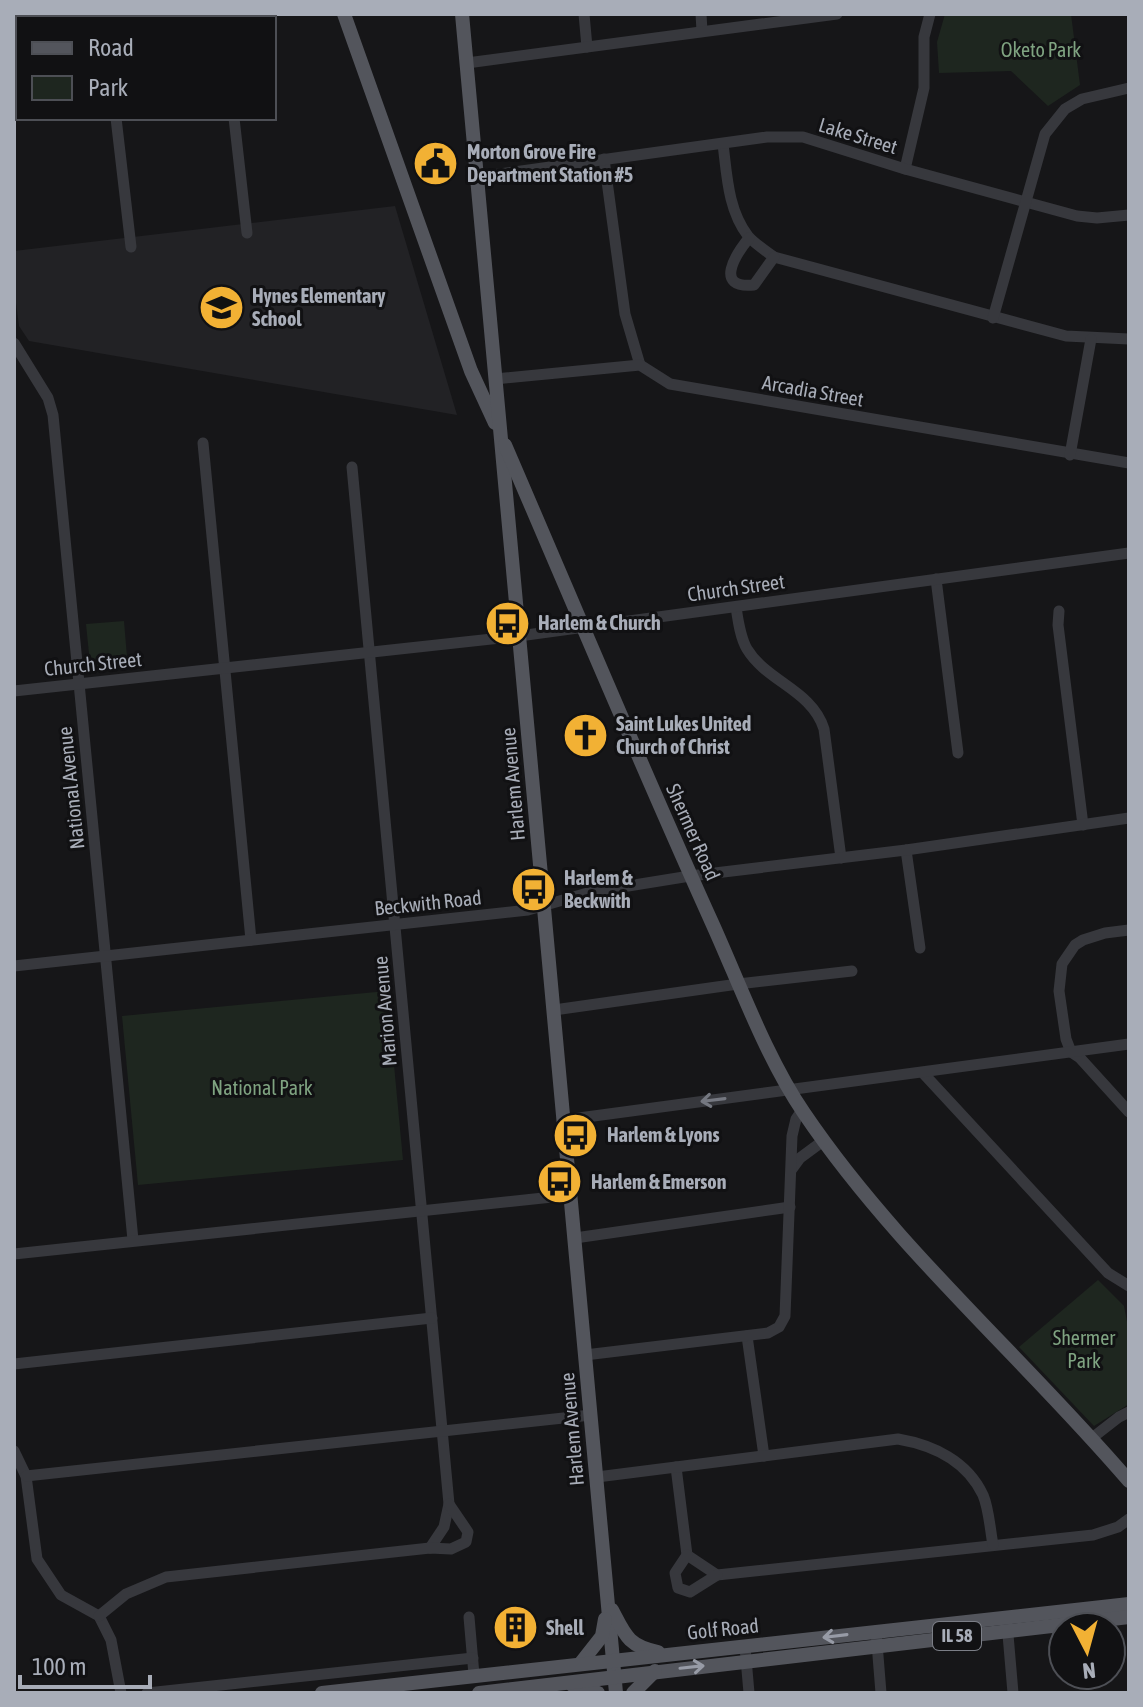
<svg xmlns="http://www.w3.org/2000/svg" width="1143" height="1707" font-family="'Asap Condensed',sans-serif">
<rect width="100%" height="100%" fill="#161618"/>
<polygon fill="#222225" points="395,206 457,415 29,341 19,326 14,288 14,251"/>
<g fill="#1e261f">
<polygon points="945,14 1071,14 1080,85 1048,106 1011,71 939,73 937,42"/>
<polygon points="124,621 128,669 91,673 86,624"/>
<polygon points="387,991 403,1160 138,1185 122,1016"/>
<polygon points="1098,1280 1124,1306 1129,1332 1129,1404 1094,1426 1019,1347"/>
</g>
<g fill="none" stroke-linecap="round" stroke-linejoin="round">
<g stroke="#37383d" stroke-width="11">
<polyline points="104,14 104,18"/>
<polyline points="223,14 224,18"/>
<polyline points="584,14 587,47"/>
<polyline points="701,14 702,31"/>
<polyline points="467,63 837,14"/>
<polyline points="116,118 131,247"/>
<polyline points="234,118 247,233"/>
<path d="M 723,144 C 727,176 728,210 748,236 C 755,244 766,251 774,257 L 1066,336 L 1129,339"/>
<polyline points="604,159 625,314 640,365"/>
<polyline points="905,169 924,88 924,37 930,14"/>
<polyline points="478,177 767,137 803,137 905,169 1077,216 1097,218 1129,215"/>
<path d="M 749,238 C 736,254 713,289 754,285 L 774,257"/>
<polyline points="993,318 1045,134 1065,109 1082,99 1129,88"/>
<polyline points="14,343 48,398 53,415 133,1240"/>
<polyline points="495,379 640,365 670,384 1129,463"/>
<polyline points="203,443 251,940"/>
<polyline points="1070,455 1091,339"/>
<polyline points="352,467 449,1504 444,1527 430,1548"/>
<polyline points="936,579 958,753"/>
<path d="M 736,607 C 738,620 740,637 747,649 C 767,682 812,690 824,729 L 841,858"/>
<polyline points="1059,611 1058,625 1083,825"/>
<polyline points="14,691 519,636 1129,553"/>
<polyline points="906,850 920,948"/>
<polyline points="1129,930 1105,933 1083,940 1075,945 1062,964 1059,991 1066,1039 1071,1052 1080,1058 1129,1112"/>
<polyline points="14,966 528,910 591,892 690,876 906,850 1129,818"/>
<polyline points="554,1010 738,984 852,971"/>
<polyline points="923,1073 1108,1273 1129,1286"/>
<polyline points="564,1120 1129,1044"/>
<polyline points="792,1169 800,1158 823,1141"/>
<polyline points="575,1238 790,1207"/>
<polyline points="14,1254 571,1195"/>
<polyline points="747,1336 764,1456"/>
<polyline points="585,1355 768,1333 779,1327 785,1316 792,1136 796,1119 802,1110"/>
<polyline points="14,1364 432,1318"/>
<polyline points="1092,1438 1119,1417 1129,1412"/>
<polyline points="14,1451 26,1476 37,1559 61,1595 99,1616 111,1640 121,1693"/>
<polyline points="676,1467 687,1555 717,1575 1093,1535 1118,1527 1129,1519"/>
<polyline points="26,1476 591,1415"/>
<path d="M 597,1477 L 898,1439 C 933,1445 967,1461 983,1495 C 989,1509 990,1529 993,1545"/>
<polyline points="687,1555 675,1573 678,1588 690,1592 717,1575"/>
<polyline points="99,1616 126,1594 166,1577 430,1548 451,1549 466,1542 468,1532 449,1504"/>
<polyline points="469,1617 474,1675"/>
<polyline points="1007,1623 1013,1693"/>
<polyline points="876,1631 881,1693"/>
<polyline points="745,1647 749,1693"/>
<polyline points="147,1693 473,1658"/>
</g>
<g stroke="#53555c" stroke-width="14">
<polyline points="344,14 471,371 495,423"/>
<polyline points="462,14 616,1693"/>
<path d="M 505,445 C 574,605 641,766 713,925 C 740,985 767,1059 804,1113 C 896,1249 1023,1357 1129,1481"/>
<path d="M 612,1610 C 625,1635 628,1646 658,1652"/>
<polyline points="580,1664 602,1636 605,1619"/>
<polyline points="572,1685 598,1693"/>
<polyline points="322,1693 1129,1604"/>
<polyline points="479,1693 1129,1617"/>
<polyline points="633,1693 655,1671"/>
</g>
</g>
<defs><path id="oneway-shaft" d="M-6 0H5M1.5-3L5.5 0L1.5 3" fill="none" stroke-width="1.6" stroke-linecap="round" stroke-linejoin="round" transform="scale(2)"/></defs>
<use stroke="#757881" href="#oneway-shaft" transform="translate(713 1100) rotate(173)"/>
<g stroke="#979ba6">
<use href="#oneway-shaft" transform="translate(835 1636) rotate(173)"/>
<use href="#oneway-shaft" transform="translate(692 1667) rotate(-6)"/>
</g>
<defs>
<symbol id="civic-disc" viewBox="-11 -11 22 22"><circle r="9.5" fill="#f2b134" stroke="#111113"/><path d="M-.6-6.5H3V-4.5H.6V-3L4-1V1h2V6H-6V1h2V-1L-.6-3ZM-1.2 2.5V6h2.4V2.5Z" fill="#111"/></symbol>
<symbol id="school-disc" viewBox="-11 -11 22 22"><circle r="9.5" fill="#f2b134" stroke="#111113"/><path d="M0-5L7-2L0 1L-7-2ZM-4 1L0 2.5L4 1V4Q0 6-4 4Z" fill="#111"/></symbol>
<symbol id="bus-disc" viewBox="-11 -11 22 22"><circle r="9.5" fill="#f2b134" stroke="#111113"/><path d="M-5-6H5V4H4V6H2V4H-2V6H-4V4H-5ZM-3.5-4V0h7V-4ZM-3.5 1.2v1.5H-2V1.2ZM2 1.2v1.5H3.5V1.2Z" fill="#111"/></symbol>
<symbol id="church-disc" viewBox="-11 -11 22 22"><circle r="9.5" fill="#f2b134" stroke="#111113"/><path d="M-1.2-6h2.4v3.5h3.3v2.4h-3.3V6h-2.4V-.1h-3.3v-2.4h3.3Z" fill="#111"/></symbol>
<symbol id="building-disc" viewBox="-11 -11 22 22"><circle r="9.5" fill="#f2b134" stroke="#111113"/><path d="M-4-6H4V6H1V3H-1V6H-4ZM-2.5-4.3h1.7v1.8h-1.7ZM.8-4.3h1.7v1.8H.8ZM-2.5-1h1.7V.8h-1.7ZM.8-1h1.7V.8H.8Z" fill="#111"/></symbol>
</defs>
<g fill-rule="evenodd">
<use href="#civic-disc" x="410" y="138" width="51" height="51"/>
<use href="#school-disc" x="196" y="282" width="51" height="51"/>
<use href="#bus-disc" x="482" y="598" width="51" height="51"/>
<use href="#church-disc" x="560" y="710" width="51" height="51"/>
<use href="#bus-disc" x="508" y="864" width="51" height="51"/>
<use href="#bus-disc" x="550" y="1110" width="51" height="51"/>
<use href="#bus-disc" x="534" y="1156" width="51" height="51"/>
<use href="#building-disc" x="490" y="1602" width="51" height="51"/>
</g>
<g text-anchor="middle" stroke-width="6" stroke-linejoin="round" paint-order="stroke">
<rect fill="#111113" stroke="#7b7e86" stroke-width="2" x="933" y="1622" width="48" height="28" rx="6"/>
<g font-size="18" font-weight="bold" fill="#a8adb8">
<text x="957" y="1642">IL 58</text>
</g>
<g font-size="20" fill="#7fa381" stroke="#111113">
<text x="1041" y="57">Oketo Park</text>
<text x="262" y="1095">National Park</text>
<text x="1084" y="1345">Shermer<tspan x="1084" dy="23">Park</tspan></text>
</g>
<g font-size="20" fill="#a8adb8" stroke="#111113">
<text transform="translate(858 136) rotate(17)" y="7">Lake Street</text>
<text transform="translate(813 391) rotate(10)" y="7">Arcadia Street</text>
<text transform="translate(736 588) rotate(-8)" y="7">Church Street</text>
<text transform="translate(93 664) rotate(-6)" y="7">Church Street</text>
<text transform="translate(513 784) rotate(-95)" y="7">Harlem Avenue</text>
<text transform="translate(71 788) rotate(-96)" y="7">National Avenue</text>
<text transform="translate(693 832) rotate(66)" y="7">Shermer Road</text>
<text transform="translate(428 903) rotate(-6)" y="7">Beckwith Road</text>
<text transform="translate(385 1011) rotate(-95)" y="7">Marion Avenue</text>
<text transform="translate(572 1429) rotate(-95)" y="7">Harlem Avenue</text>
<text transform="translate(723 1629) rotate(-6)" y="7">Golf Road</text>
</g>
<g font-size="20" font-weight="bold" fill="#a8adb8" stroke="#111113" text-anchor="start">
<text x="467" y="159">Morton Grove Fire<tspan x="467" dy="23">Department Station #5</tspan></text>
<text x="252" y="303">Hynes Elementary<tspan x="252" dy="23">School</tspan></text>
<text x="538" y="630">Harlem &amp; Church</text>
<text x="616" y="731">Saint Lukes United<tspan x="616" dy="23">Church of Christ</tspan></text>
<text x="564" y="885">Harlem &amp;<tspan x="564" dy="23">Beckwith</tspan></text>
<text x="607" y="1142">Harlem &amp; Lyons</text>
<text x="591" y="1189">Harlem &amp; Emerson</text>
<text x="546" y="1635">Shell</text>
</g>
</g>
<rect width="1143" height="1707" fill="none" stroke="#a8adb8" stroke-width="32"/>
<rect x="16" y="16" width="260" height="104" fill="#111113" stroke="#4d4f55" stroke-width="2"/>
<rect x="32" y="42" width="40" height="12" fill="#53555c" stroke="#4d4f55" stroke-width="2"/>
<text x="88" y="56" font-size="24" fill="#a8adb8">Road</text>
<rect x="32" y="76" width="40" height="24" fill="#1e261f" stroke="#4d4f55" stroke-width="2"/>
<text x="88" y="96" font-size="24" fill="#a8adb8">Park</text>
<g transform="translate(1087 1651) rotate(174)"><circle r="38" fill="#111113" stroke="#4d4f55" stroke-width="2"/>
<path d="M0-6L14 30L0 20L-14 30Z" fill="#f2b134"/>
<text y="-12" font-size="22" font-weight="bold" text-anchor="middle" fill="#a8adb8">N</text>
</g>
<path d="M20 1675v12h130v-12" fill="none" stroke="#a8adb8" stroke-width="4"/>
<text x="32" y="1675" font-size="24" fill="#a8adb8" stroke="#111113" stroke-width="6" paint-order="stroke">100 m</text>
</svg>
